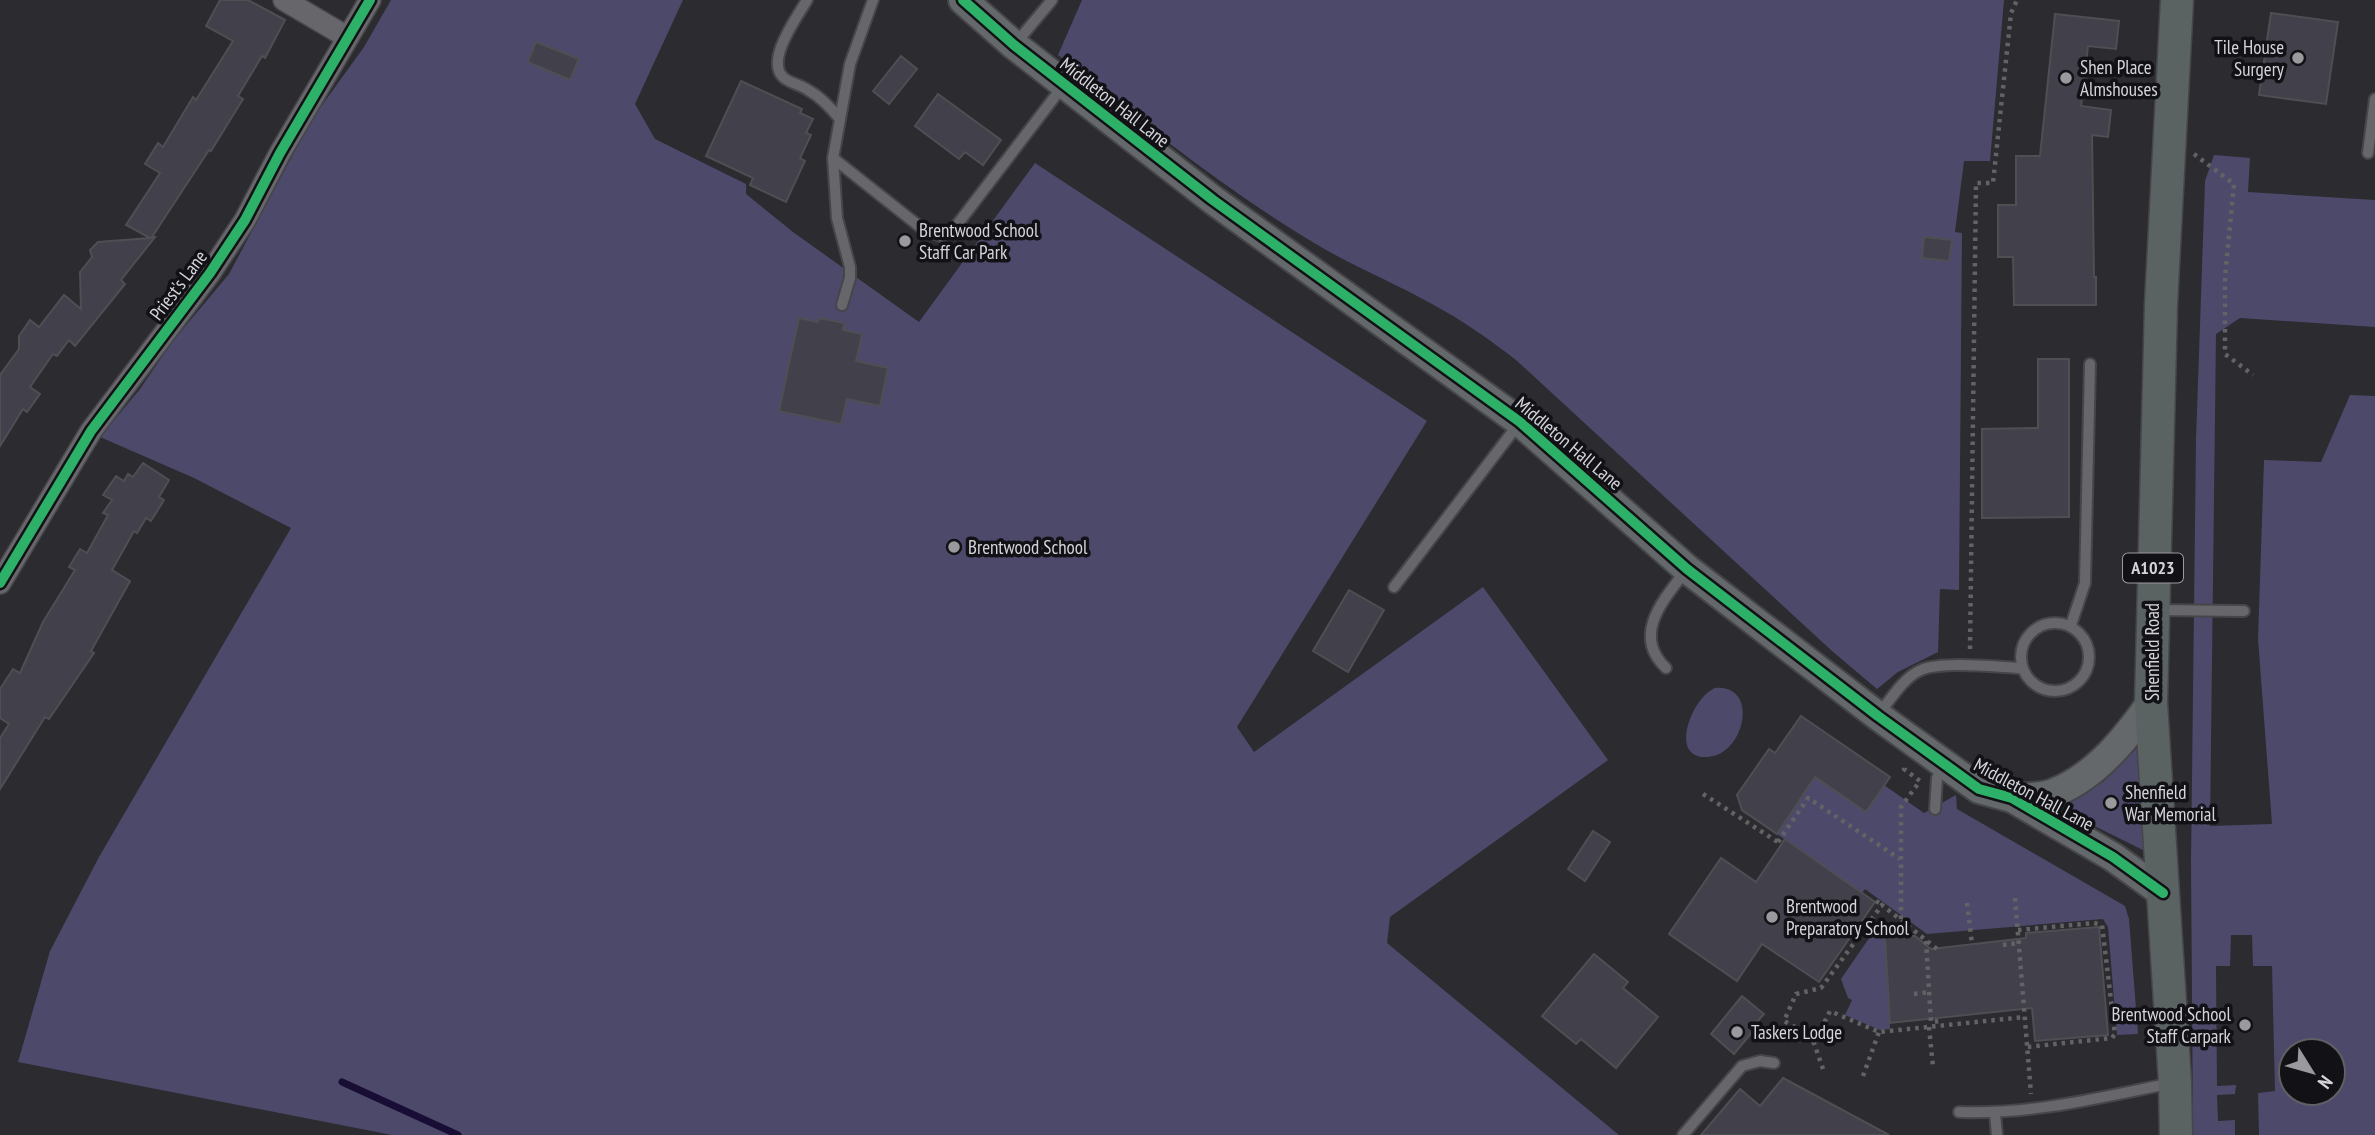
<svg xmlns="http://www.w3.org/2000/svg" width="2375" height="1135" font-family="'PT Sans Narrow',sans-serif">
<rect width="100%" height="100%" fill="#2b2b30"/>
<g fill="#4d496a" fill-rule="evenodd">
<polygon points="391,0 683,0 635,104 655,139 746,184 746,194 793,232 919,322 1035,163 1427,421 1237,727 1254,752 1483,587 1608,760 1390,917 1387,943 1619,1135 392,1135 18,1062 50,951 99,857 291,528 194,478 100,437 140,389 172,342 229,274 312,119 364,47"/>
<path d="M 1082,0 L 2004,0 L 1990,161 L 1964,161 L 1955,232 L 1962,233 L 1959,590 L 1940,589 L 1938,652 L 1898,672 L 1877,689 L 1832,651 L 1516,360 C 1489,339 1462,320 1432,304 C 1398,285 1362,270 1328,251 C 1231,195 1145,125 1058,55 Z"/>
<path d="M 2214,155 L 2250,158 L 2248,192 L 2375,200 L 2375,327 L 2240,318 L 2216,334 L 2210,826 L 2272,824 L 2258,639 L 2264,460 L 2321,462 L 2350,395 L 2375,396 L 2375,1135 L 2259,1135 L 2258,1093 L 2275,1091 L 2272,966 L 2253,966 L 2252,935 L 2231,935 L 2230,966 L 2216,966 L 2217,1086 L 2236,1085 L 2235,1094 L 2217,1095 L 2218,1121 L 2235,1120 L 2235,1135 L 2193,1135 L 2191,862 L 2196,440 L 2205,181 ZM 2291,1051 L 2333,1051 L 2333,1093 L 2291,1093 Z"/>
<path d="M 1715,688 C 1760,684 1745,755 1708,757 C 1668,760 1691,698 1715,688 Z"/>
<polygon points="2141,744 2149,853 2060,809 2103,782"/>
<polygon points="1815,777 1884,785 1924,813 1956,795 1957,809 2125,906 2129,919 2138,1034 2117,1035 2108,927 2103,919 1927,934 1865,889 1862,893 1777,834"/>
<polygon points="1874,931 1885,937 1890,1029 1880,1030 1845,1015 1852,1000 1848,998 1841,979"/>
</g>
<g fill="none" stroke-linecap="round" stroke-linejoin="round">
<polyline stroke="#180e35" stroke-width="7" points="342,1082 458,1135"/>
</g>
<g fill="#41404b" stroke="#4f4e53" stroke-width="2">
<polygon points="220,0 248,0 285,20 265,58 262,56 238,96 243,99 211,151 209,150 152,237 155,237 121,280 125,284 75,346 69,340 57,356 53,354 30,387 40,394 27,412 23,409 0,446 0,375 19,349 19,336 30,320 39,327 64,295 81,309 80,272 92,257 90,250 98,242 150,238 126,225 160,173 145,164 158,143 163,147 193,97 196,100 233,41 206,26"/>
<polygon points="2271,13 2338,22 2326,104 2259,95"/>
<polygon points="2055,14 2119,21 2116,49 2088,46 2081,106 2111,110 2108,137 2092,135 2094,277 2096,277 2096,305 2014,305 2013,257 1998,257 1998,205 2016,205 2016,156 2040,156"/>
<polygon points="536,42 579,59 570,80 528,62"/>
<polygon points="901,56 917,69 889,104 873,91"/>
<polygon points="741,81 802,109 800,113 813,119 806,133 811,135 800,158 805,161 786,202 750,185 753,178 706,156"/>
<polygon points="938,94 1001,140 983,165 965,152 959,159 915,126"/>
<polygon points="1924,237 1952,240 1949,261 1922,258"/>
<polygon points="799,318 818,322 819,318 844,323 843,330 862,334 856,361 888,368 880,406 847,399 841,424 779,411"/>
<polygon points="2038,359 2069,359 2069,517 1982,518 1982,429 2038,428"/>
<polygon points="143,463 169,480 159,497 164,500 151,521 146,518 137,533 134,531 112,570 130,581 91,651 94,653 49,719 45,717 0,789 0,738 9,724 0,718 0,689 13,669 20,673 43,622 75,570 69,567 80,549 87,553 108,515 103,513 112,500 103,495 116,476 124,481 128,474 133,477"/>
<polygon points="1349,590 1384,610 1348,672 1313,651"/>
<polygon points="1801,716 1890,777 1866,812 1815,777 1777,834 1742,810 1737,795 1769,749 1775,753"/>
<polygon points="1593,831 1610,842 1585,881 1568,869"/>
<polygon points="1785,839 1875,902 1819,982 1762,944 1737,981 1669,934 1721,858 1756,882"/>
<polygon points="2099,927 2108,1035 2035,1041 2032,1008 1890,1023 1885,937 1915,936 1931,949 2026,938 2026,933"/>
<polygon points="1594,954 1628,982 1623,988 1658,1017 1616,1068 1581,1039 1576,1044 1542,1016"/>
<polygon points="1742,996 1764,1014 1756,1023 1758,1025 1734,1054 1711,1034"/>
<polygon points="1783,1078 1889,1135 1701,1135 1740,1089 1760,1106"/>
</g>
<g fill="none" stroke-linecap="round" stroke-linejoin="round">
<defs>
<g id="lane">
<path d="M 807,0 C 798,16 764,61 784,78 C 790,83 801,85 808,90 C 821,97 831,108 840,119"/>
<polyline points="1016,43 1052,0"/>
<polyline points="2368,153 2375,99"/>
<polyline points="833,158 924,230 941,236 953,230 1063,86"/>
<polyline points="842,305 850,278 850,267 837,218 833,158 850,64 873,0"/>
<polyline points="1394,587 1520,422"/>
<polyline points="2155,610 2244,611"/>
<circle cx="2055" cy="657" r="34"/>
<polyline points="2071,625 2085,583 2090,364"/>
<path d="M 1666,668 C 1631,635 1664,599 1687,569"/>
<path d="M 1879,714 C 1890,700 1904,677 1921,670 C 1943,661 1996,667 2021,668"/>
<polyline points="1935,809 1937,778 1945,766"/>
<path d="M 1959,1112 C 2031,1115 2102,1097 2172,1083"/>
<polyline points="1995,1114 1997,1135"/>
<polyline points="1683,1135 1742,1066 1760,1061 1774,1063"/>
</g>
<g id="street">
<polyline points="284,0 347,37"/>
<polyline points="0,583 91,431 210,273 245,220 280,153 370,0"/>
</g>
<g id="secondary">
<polyline points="963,0 1014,45 1213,200 1520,422 1687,569 1878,716 1979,789 2012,798 2113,857 2163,893"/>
<path d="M 2012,798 C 2026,797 2044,798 2056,792 C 2097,775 2126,738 2151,703"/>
</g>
<polyline id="primary" points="2176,1135 2175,1082 2151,703 2161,304 2177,0"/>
</defs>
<use href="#lane" stroke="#46464a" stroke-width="14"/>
<use href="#street" stroke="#46464a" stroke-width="24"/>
<use href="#secondary" stroke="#46464a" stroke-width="32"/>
<use href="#primary" stroke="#46464a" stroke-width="35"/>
<g stroke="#636366" stroke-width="4.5" stroke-dasharray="3.5 5" stroke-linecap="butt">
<polyline points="2194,154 2234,184 2225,277 2225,354 2253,375"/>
<polyline points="1970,649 1976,183 1993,183 2011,13 2017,0"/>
<polyline points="1703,794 1781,844"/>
<polyline points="1778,842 1808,798 1900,859"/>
<polyline points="2015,898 2031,1094"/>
<polyline points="1876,901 1882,905"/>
<polyline points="1967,903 1972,944"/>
<polyline points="1901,919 1901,807 1920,781 1904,769 1907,764"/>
<polyline points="2018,930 2094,923 2102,925 2115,1034 2112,1038 2027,1047"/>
<polyline points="1926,941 1931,1022 1940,1021"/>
<polyline points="2003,945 2019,943"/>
<polyline points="1914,994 1929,992"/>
<polyline points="1929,1027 1933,1067"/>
<polyline points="1814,1043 1810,1035 1784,1021 1796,994 1821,988 1882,905 1937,949"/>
<polyline points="1823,1069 1814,1043 1830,1011 1879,1032 2025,1017"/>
<polyline points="1863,1076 1879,1032"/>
</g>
<use href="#lane" stroke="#66666b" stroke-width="10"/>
<use href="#street" stroke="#66666b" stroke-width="21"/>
<use href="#secondary" stroke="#64686a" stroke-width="28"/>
<use href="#primary" stroke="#5a6262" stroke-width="32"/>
<defs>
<g id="cycleway">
<polyline points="963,0 1014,45 1213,200 1520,422 1687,569 1878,716 1979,789 2012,798 2113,857 2163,893"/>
<polyline points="0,583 91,431 210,273 245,220 280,153 370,0"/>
</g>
</defs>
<use href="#cycleway" stroke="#121216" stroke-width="15"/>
<use href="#cycleway" stroke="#2db169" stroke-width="10"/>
</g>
<g fill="#99999e" stroke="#121216" stroke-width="2.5">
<circle cx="2298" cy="58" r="7"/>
<circle cx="2066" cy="78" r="7"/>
<circle cx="905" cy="241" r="7"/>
<circle cx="954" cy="547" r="7"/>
<circle cx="2111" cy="803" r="7"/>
<circle cx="1772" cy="917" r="7"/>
<circle cx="2245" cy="1025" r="7"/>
<circle cx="1737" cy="1032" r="7"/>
</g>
<g text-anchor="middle" stroke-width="7" stroke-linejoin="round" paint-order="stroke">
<rect fill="#121216" stroke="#9a9a9f" stroke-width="2" x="2123" y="553.5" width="60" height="29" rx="5"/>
<g font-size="18" font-weight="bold" fill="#d4d4da">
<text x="2153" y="574">A1023</text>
</g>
<g font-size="19" fill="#d4d4da" stroke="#121216" text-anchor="start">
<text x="2284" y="54" text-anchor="end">Tile House<tspan x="2284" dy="22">Surgery</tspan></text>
<text x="2080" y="74">Shen Place<tspan x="2080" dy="22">Almshouses</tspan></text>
<text x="919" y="237">Brentwood School<tspan x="919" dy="22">Staff Car Park</tspan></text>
<text x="968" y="554">Brentwood School</text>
<text x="2125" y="799">Shenfield<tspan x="2125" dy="22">War Memorial</tspan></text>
<text x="1786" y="913">Brentwood<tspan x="1786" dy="22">Preparatory School</tspan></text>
<text x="2231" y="1021" text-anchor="end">Brentwood School<tspan x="2231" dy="22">Staff Carpark</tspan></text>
<text x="1751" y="1039">Taskers Lodge</text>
</g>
<g font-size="19" fill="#d4d4da" stroke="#121216">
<text transform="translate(1115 102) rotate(38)" y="7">Middleton Hall Lane</text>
<text transform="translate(178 285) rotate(-53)" y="7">Priest's Lane</text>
<text transform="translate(1569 443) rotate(40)" y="7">Middleton Hall Lane</text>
<text transform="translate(2152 652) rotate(-90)" y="7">Shenfield Road</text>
<text transform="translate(2034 794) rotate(28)" y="7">Middleton Hall Lane</text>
</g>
</g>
<g transform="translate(2312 1072) rotate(127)"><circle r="33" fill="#121216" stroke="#606064" stroke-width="2"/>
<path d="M0-5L12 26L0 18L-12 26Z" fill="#99999e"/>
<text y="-10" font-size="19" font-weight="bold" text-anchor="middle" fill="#d4d4da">N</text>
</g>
</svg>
